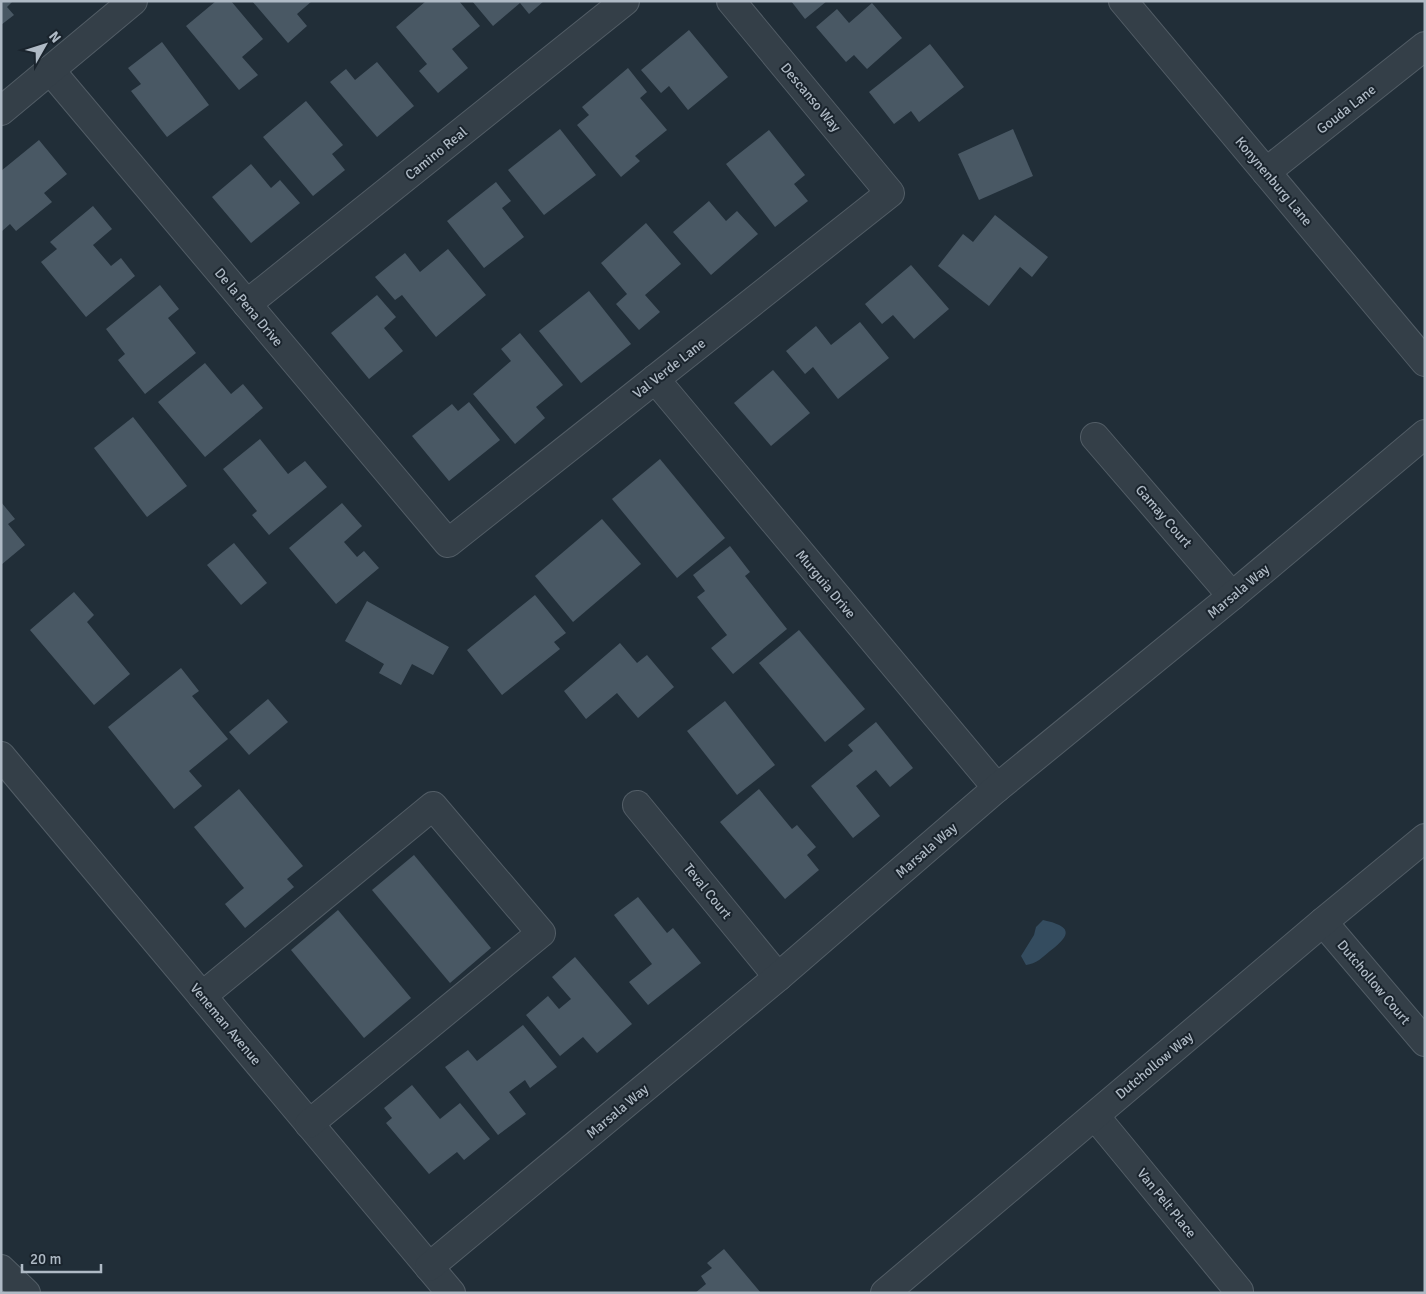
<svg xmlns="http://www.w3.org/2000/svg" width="1426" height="1294" font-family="Signika,sans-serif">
<rect width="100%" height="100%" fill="#212e38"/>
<path fill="#344c5f" d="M 1043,920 C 1071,926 1073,934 1050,951 C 1043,957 1036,964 1026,965 L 1021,956 L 1034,935 L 1036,927 Z"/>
<g fill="#495864">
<polygon points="1,1 13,1 7,7 14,15 1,25"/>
<polygon points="216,1 231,1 263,39 242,57 258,75 239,90 186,26"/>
<polygon points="252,1 312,1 297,14 307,26 288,43"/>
<polygon points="426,1 459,1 480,26 452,49 468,68 438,93 419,71 427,64 396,27"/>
<polygon points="472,1 544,1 529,14 520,3 493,26"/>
<polygon points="791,1 827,1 805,19"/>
<polygon points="872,3 902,38 867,69 854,55 846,62 816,27 837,9 849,23"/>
<polygon points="689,30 728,77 688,110 669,86 661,93 641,70"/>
<polygon points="162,42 209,105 167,137 131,91 141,84 128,68"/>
<polygon points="930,44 964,87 919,122 911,111 894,124 869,92"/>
<polygon points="377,62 414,106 377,137 330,82 346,69 355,80"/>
<polygon points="628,68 647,92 640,98 667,130 635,156 640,161 621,177 577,125 589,115 582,107"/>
<polygon points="306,101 343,145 332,154 345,170 313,196 263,137"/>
<polygon points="560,129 596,175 544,215 508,170"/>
<polygon points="1013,129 1033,176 979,200 958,154"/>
<polygon points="769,130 805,175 794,184 808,201 775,227 726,164"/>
<polygon points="39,140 67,174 44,193 52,202 16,231 10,224 1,232 1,171"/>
<polygon points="251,164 271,188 280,180 300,203 251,243 212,197"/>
<polygon points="496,182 511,201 502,208 524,237 484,268 447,221"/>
<polygon points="709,201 726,221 737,211 758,234 711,275 673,232"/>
<polygon points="93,206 112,229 93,245 111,266 121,258 135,276 86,317 41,262 57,249 50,242"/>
<polygon points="995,215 1048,257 1032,277 1020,267 989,306 938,266 963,234 973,242"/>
<polygon points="646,223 681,264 645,295 660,312 639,330 616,304 627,294 601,263"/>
<polygon points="448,249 486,295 436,337 402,295 395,300 375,277 405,253 420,272"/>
<polygon points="911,265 949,309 914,339 893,315 882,324 865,304"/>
<polygon points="160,285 179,309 168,318 196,353 145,394 118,360 125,354 106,329"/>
<polygon points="589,291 631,344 581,383 539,331"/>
<polygon points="377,295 396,317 384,328 403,351 369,379 331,333"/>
<polygon points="860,322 889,358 838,399 813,367 805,374 786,351 816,326 831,345"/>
<polygon points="520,333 563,385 536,407 545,418 515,444 473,394 511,361 501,349"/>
<polygon points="205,363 231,394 243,384 263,408 205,457 158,402"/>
<polygon points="773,370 810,413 771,446 734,403"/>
<polygon points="469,402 500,440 449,481 412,436 452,404 458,411"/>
<polygon points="133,417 187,486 147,517 94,448"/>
<polygon points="260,439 288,474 305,461 327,487 269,535 252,515 257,511 223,469"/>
<polygon points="660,459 725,538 677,578 612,499"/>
<polygon points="1,502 15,519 8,524 25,545 1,565"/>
<polygon points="342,503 362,526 344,542 357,557 364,551 379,568 336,604 289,548"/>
<polygon points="602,519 641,564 573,622 535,576"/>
<polygon points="234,543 267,583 241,605 207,565"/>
<polygon points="730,546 750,572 745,576 787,629 733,674 711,648 727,635 697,597 705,591 693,575"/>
<polygon points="74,592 94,615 87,622 130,674 94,705 30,630"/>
<polygon points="535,595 566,633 554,642 560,649 502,695 467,650"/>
<polygon points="367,601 449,647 433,675 412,664 401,685 379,673 384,664 345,641"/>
<polygon points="799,630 865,709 825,742 759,663"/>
<polygon points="620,643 637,663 647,655 674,687 638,718 617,693 586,719 564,691"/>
<polygon points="181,668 199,691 192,696 228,739 189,771 202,786 174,809 108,727"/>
<polygon points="268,699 288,722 249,755 229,732"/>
<polygon points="725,701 775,765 737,795 687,731"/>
<polygon points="876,722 913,768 890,787 876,770 856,786 880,816 853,838 811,786 853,751 848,745"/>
<polygon points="239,789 303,866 287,879 294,887 245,928 225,904 244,888 194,827"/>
<polygon points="759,789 792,829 797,825 816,847 807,855 819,870 785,899 720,822"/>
<polygon points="414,855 491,948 450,983 372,890"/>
<polygon points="638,897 667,933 673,928 701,963 648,1005 629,982 652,964 614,915"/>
<polygon points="338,910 411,998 364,1038 291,950"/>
<polygon points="575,957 632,1024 597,1053 583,1037 560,1056 526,1015 548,996 559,1009 571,999 552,977"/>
<polygon points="523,1025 557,1067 530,1088 525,1080 509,1092 526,1114 498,1135 445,1067 468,1050 477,1061"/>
<polygon points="412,1085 440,1119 460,1103 490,1139 464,1160 457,1152 429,1174 386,1123 392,1118 384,1108"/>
<polygon points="724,1249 761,1293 695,1293 706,1284 701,1276 712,1268 707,1263"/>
</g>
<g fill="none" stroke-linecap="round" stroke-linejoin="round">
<defs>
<g id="minor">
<polyline points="1123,1 1425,362"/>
<polyline points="50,70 448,543 890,193 731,1"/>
<polyline points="1,111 133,1"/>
<polyline points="1266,172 1425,46"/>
<polyline points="247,304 625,1"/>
<polyline points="655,379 997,788"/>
<polyline points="1095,437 1232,596"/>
<polyline points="1,756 451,1293"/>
<polyline points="637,805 778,977"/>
<polyline points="1323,922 1425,1042"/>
<polyline points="202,996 433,806 541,933 309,1124"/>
<polyline points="1095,1116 1239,1291"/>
<polyline points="429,1267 778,977 997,788 1232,596 1425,434"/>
<polyline points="1,1269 26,1293"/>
<polyline points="885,1293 1323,922 1425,838"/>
</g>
</defs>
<use href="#minor" stroke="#525d66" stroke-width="30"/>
<use href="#minor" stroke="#343f48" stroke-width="28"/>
</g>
<g text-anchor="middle" stroke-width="4" stroke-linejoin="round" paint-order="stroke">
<g font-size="14" fill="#afbac5" stroke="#1a242d">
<text transform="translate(811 97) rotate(50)" y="5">Descanso Way</text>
<text transform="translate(1346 109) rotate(-38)" y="5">Gouda Lane</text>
<text transform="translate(436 153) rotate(-39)" y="5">Camino Real</text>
<text transform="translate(1274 181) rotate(50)" y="5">Konynenburg Lane</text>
<text transform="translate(249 307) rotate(50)" y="5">De la Pena Drive</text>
<text transform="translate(669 368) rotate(-38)" y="5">Val Verde Lane</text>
<text transform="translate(1164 516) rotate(49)" y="5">Gamay Court</text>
<text transform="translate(826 584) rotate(50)" y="5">Murguia Drive</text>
<text transform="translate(1238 591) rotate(-40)" y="5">Marsala Way</text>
<text transform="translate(926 850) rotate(-41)" y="5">Marsala Way</text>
<text transform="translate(708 891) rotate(51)" y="5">Teval Court</text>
<text transform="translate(1374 982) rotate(50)" y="5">Dutchollow Court</text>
<text transform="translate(226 1024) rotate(50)" y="5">Veneman Avenue</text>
<text transform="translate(1154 1065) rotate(-40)" y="5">Dutchollow Way</text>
<text transform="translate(617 1111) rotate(-40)" y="5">Marsala Way</text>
<text transform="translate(1167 1203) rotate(51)" y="5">Van Pelt Place</text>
</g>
</g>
<rect width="1426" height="1294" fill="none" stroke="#afbac5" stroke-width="5"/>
<g transform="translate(45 45) rotate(51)" stroke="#1a242d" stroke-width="4" paint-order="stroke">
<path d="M0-4L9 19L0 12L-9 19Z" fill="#afbac5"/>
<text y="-8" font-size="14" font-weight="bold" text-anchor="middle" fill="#afbac5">N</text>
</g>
<path d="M22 1264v8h79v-8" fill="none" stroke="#afbac5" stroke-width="2.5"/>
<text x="30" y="1264" font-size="15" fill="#afbac5" stroke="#1a242d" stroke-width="4" paint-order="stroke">20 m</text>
</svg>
